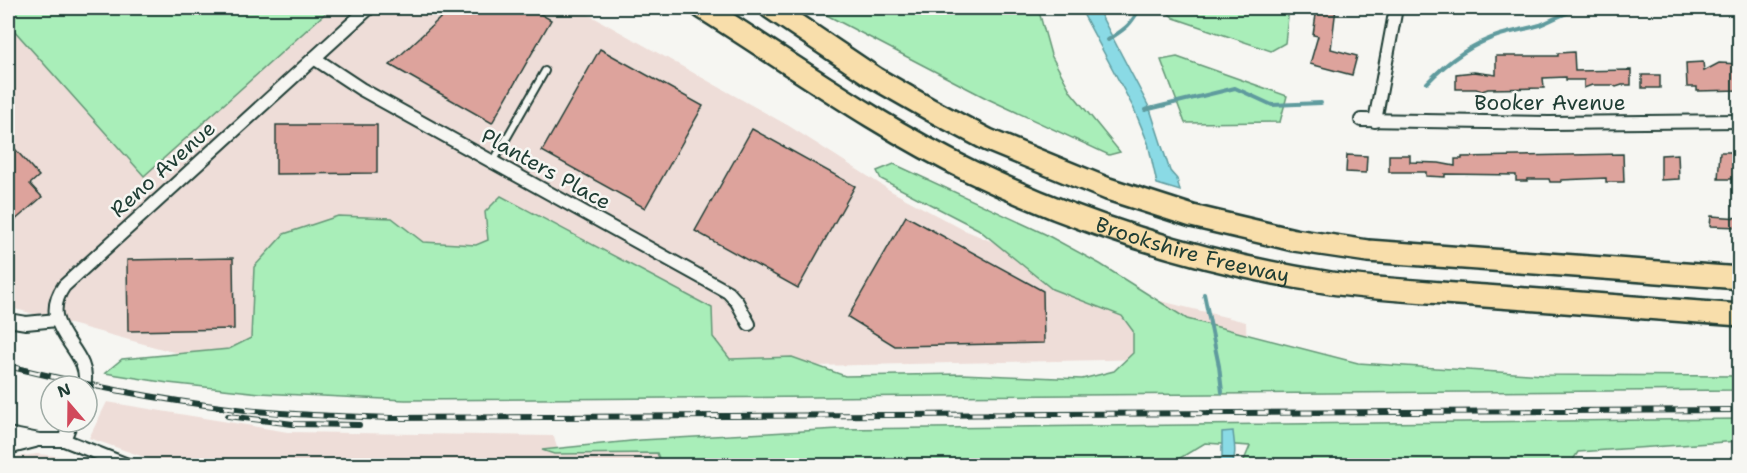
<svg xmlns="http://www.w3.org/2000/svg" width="1747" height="473" font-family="'Shantell Sans',sans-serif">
<rect width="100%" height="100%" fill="#f6f6f2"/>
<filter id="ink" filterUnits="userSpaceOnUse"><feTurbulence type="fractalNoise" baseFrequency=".0167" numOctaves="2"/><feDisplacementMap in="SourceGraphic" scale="12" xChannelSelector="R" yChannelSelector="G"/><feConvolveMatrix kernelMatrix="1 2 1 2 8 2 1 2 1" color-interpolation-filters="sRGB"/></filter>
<g filter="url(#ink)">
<g fill="#eeddd8">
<polygon points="8,8 577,8 789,126 891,191 962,229 1050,266 1136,295 1246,322 1247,357 571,371 246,358 177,353 8,307"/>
<polygon points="107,402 288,432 554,436 557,448 544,450 554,454 658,453 662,465 167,465 89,438"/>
<polygon points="37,454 75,458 91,465 8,465 8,458"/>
</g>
<g fill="#a9eeb9" stroke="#649676" stroke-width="1.5">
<polygon points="8,8 331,8 144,176 12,28 8,33"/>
<polygon points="813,8 1038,8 1051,55 1071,92 1120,152 1109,155 988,99"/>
<polygon points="1162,8 1289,8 1285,43 1271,51 1174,18"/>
<polygon points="1177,57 1287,96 1280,122 1185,123 1161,60"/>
<polygon points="894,164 1045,234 1100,264 1187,319 1358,363 1544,375 1739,376 1739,390 405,400 260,393 168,383 105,373 122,359 229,349 251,338 254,267 284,234 338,216 392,218 423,242 476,245 488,240 485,212 501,196 712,308 713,337 730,359 792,357 845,376 961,374 1082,379 1114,371 1133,353 1133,331 1122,316 1052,289 978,229 881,179 877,171"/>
<polygon points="1740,419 1739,441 1578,452 1569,466 1242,465 1250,446 1205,443 1180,458 1177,466 662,466 657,453 554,454 542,450 641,440 839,429"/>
</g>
<g fill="#8adae5" stroke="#5f9b9e" stroke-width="1.5">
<polygon points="1080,8 1097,8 1150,109 1170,171 1177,179 1180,191 1157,184 1148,143 1134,109"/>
<path d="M 1233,431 C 1234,443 1237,454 1232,465 L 1219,465 L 1222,456 L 1222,432 Z"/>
</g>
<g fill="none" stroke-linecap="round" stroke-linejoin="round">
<g stroke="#5f9b9e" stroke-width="4">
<path d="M 1108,40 C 1126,28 1129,27 1140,8"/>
<path d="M 1427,83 C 1448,61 1471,44 1500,35 C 1513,31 1527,29 1540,25 C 1555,19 1567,11 1582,8"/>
<polyline points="1145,110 1235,88 1272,105 1321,103"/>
<polyline points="1204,294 1219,366 1222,392"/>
</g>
</g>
<g fill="#dda39c" stroke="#1f3d34" stroke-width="1.5">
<polygon points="451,8 530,8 551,20 492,123 390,65"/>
<polygon points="1317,8 1336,8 1331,49 1357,56 1352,75 1310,64 1318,36 1313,35"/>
<polygon points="600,49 703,106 645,208 542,151"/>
<polygon points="1574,52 1575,71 1631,70 1631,85 1622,85 1616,87 1613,85 1592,85 1584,88 1584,80 1566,80 1566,77 1543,78 1544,88 1488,89 1482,91 1476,89 1456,89 1456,74 1474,72 1496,75 1496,56 1558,56 1558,53"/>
<polygon points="1703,62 1704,71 1719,63 1740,64 1740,90 1697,91 1697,87 1687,87 1686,63"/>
<rect x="1642" y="75" width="18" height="13"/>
<polygon points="276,125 377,125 377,173 276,174"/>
<polygon points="752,129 855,186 798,288 695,231"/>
<polygon points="8,141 39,176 30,184 42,197 13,222 8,216"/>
<polygon points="1720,152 1732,152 1732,157 1734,157 1735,179 1718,179"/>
<polygon points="1623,154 1624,182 1606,182 1606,178 1561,180 1561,182 1550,182 1549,179 1527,179 1527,181 1516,181 1516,175 1445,174 1445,177 1426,176 1426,172 1389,172 1389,155 1410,155 1410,162 1439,163 1455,166 1455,159 1462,159 1462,157"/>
<polygon points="1678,154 1679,179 1661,180 1661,155"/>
<polygon points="1347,155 1367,156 1366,173 1346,172"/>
<polygon points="906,216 1043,291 1044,343 895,346 848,317"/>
<polygon points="1711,216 1740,218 1740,227 1710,226"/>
<polygon points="233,258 234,329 128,331 127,260"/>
</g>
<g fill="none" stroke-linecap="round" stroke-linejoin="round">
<defs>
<polyline id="service" points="493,162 545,71"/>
<g id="minor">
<polyline points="314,58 361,89 728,292 737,302 749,324"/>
<polyline points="1361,120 1549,123 1740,121"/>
<polyline points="1375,121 1396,8"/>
<polyline points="8,320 26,323 57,320"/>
<path d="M 84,386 C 94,350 34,329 64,286 L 369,8"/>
<polyline points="8,434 39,440 64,440 130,466"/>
<polyline points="64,440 71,422"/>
<polyline points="8,448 35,441"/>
</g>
<g id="motorway">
<path id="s1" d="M 703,8 C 792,64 877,126 972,172 C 1085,226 1207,264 1331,283 C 1382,290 1434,292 1485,296 C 1570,302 1655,308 1740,315"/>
<polyline points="771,8 875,78 931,110 988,140 1108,189 1192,216 1294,240 1368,251 1740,278"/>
</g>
</defs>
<use href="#service" stroke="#1f3d34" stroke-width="10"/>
<use href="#minor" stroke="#1f3d34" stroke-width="16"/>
<use href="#motorway" stroke="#1f3d34" stroke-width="26"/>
<use href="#service" stroke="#f6f6f2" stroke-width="6"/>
<use href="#minor" stroke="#f6f6f2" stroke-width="12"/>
<use href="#motorway" stroke="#f8deab" stroke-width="21"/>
<defs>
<g id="rail">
<path d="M 8,366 C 80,384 154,399 229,408 C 283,415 339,416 394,418 L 1740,410"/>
<polyline points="228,416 293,424 359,425"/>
</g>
</defs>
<use href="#rail" stroke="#1f3d34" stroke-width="6"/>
<use href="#rail" stroke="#f6f6f2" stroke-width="4" stroke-dasharray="11" stroke-linecap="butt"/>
</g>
</g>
<g text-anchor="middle" stroke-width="5" stroke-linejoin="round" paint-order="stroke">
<g font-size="21" fill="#1f3d34" stroke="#f6f6f2">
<text x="1550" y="110">Booker Avenue</text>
<text transform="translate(163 169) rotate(-42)" y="7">Reno Avenue</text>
<text transform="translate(546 169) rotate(29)" y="7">Planters Place</text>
<text dy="7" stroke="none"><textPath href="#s1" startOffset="550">Brookshire Freeway</textPath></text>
</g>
</g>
<rect width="1747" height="473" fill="none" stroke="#f6f6f2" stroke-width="30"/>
<rect x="15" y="15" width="1717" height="443" fill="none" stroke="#1f3d34" stroke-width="2" filter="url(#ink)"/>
<g transform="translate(69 404) rotate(340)"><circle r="28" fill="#f6f6f2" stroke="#a0aca6" stroke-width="1.5"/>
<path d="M0-4.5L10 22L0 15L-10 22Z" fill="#d1495b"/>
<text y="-9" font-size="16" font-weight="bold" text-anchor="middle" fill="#1f3d34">N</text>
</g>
</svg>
